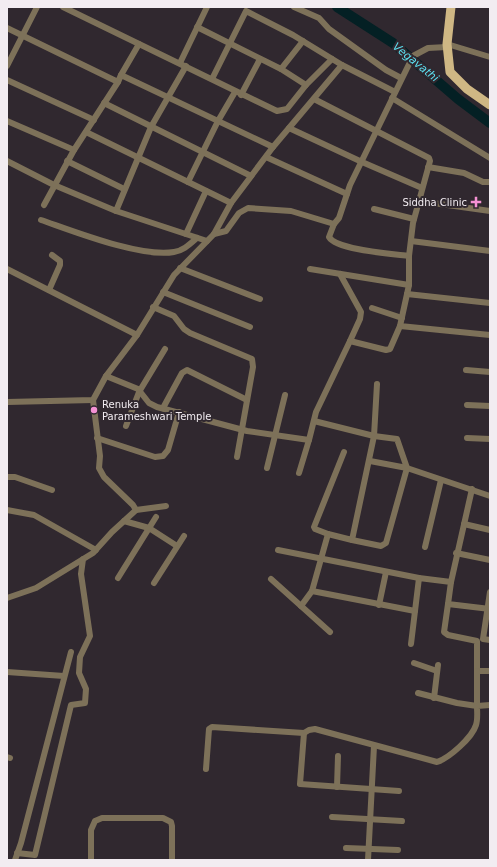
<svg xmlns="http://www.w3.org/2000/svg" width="497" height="867" font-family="'DejaVu Sans',sans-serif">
<rect width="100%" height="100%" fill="#30282f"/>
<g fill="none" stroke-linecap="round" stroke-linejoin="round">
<polyline stroke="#042024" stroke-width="10" points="337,7 393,43 458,99 490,123"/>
<g stroke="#7d7159" stroke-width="6">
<polyline points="63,7 277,111 287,109 306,85 332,59"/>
<polyline points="294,7 319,18 329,29 386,70 401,78"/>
<polyline points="197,27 281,69 306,85"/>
<polyline points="7,28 118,82 121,75 273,147"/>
<polyline points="447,44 490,57"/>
<polyline points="180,63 207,7"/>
<polyline points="342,65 395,92"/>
<polyline points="7,66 37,7"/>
<polyline points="281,69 303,41"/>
<polyline points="121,75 139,44"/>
<polyline points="212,79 246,11 293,35 342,65 273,147 231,203 214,234 174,275 137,335 106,376 138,389 149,403 157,407 247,431 309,440 316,412 350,341 386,350 390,349 400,326"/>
<polyline points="7,80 94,120"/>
<polyline points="241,95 260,59"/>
<polyline points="392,98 490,158"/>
<polyline points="314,99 429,158 430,161 413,223 409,256 409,285 400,326 490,335"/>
<polyline points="104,103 251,176"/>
<polyline points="7,121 74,150"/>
<polyline points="289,128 362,162 422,188"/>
<polyline points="86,132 231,203"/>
<polyline points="266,157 347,194"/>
<polyline points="7,161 54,185 116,211 151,127 186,66"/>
<polyline points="67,161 124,189"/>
<polyline points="428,167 464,173 483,182 490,182"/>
<polyline points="188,182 218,121 235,92"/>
<polyline points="419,201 490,211"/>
<polyline points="44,205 74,150 118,82"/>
<polyline points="374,209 414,219"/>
<polyline points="116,211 207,241"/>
<path d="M 41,220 C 73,231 141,258 174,252 C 183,251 190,244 197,238"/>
<path d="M 334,224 L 329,237 C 336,250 393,254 409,256"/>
<polyline points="186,234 206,191"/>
<polyline points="214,234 226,231 239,213 248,208 291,211 334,224 339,218 350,185 413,56 428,48 447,47"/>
<polyline points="411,241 490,251"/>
<polyline points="180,268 260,299"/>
<polyline points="7,269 137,335"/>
<polyline points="310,269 409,285"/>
<polyline points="340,274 361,312 360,319 350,341"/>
<polyline points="49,290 60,265 60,261 52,255"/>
<polyline points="163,292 250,327"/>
<polyline points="407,294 490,303"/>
<polyline points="153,307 174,316 184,329 190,333 252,359 253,367 237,457"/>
<polyline points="372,308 402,318"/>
<polyline points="466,370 490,372"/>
<polyline points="377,384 374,436 352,540 328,534 312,591 415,611 419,578 451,582 448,604 490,609"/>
<polyline points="7,402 93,400 106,376"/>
<polyline points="467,405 490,406"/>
<polyline points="163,408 182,373 187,370 247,400"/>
<polyline points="314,421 374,436 397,439 407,468 490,496"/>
<polyline points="126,426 139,392 165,349"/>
<polyline points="97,438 155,457 163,456 168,450 179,412"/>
<polyline points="467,438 490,439"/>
<polyline points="267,468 285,395"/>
<polyline points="299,473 309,440"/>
<polyline points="7,477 15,477 52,490"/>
<polyline points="7,510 34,515 96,550"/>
<polyline points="136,510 166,506"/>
<polyline points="124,521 149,528 177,546"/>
<polyline points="464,524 490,530"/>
<polyline points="328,534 315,529 314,527 344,452"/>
<polyline points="352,540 381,546 386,543 407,468 370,461"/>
<polyline points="425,547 441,480"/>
<polyline points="278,550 419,578"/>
<polyline points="456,553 490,560"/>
<polyline points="118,578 156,517"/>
<polyline points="271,579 330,632"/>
<polyline points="451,582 472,489"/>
<polyline points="154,583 184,536"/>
<polyline points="490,592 483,639 490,640"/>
<polyline points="7,598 36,588 93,553 112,532 136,510 133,505 104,477 99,468 100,456 93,400"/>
<polyline points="448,604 444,632 448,635 477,641 477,671 490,671"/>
<polyline points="379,605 386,572"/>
<polyline points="301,606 312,591"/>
<polyline points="411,644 415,611"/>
<polyline points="414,663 437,671"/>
<polyline points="7,672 64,676"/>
<polyline points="418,693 457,703 477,706 477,671"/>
<polyline points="434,698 438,665"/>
<polyline points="304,733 300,784 399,791"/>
<polyline points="7,757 10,758"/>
<path d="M 206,769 L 209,729 L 212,727 L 304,733 L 309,730 L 315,729 L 437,762 C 449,758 472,738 476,725 C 478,719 477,712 477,706 L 490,705"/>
<polyline points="337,787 338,756"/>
<polyline points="332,817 402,821"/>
<polyline points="346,848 398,850"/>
<polyline points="17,853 35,855 71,705 85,703 86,689 79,673 80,657 90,636 81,574 83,559"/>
<polyline points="15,860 21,843 71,652"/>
<polyline points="91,860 91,830 95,821 102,818 163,818 171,822 172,826 172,860"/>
<polyline points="368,860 374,746"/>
</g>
<polyline stroke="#cfb784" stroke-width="9" points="451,7 447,44 450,72 467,89 490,105"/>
</g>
<g fill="#f491d3" stroke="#30282f" stroke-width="1.5">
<path d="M474 196h4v4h4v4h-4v4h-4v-4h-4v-4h4z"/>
<circle cx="94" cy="410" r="4"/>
</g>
<g text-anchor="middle" stroke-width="4" stroke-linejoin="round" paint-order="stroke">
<g font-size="10" fill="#f2ecf1" stroke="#30282f" text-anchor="end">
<text x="467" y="206">Siddha Clinic</text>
<text x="102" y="408" text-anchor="start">Renuka<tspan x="102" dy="12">Parameshwari Temple</tspan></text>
</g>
<g font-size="11" font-style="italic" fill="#5cdfef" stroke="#30282f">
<text transform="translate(416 62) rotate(39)" y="4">Vegavathi</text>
</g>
</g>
<rect width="497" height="867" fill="none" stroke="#f2ecf1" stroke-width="16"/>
</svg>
